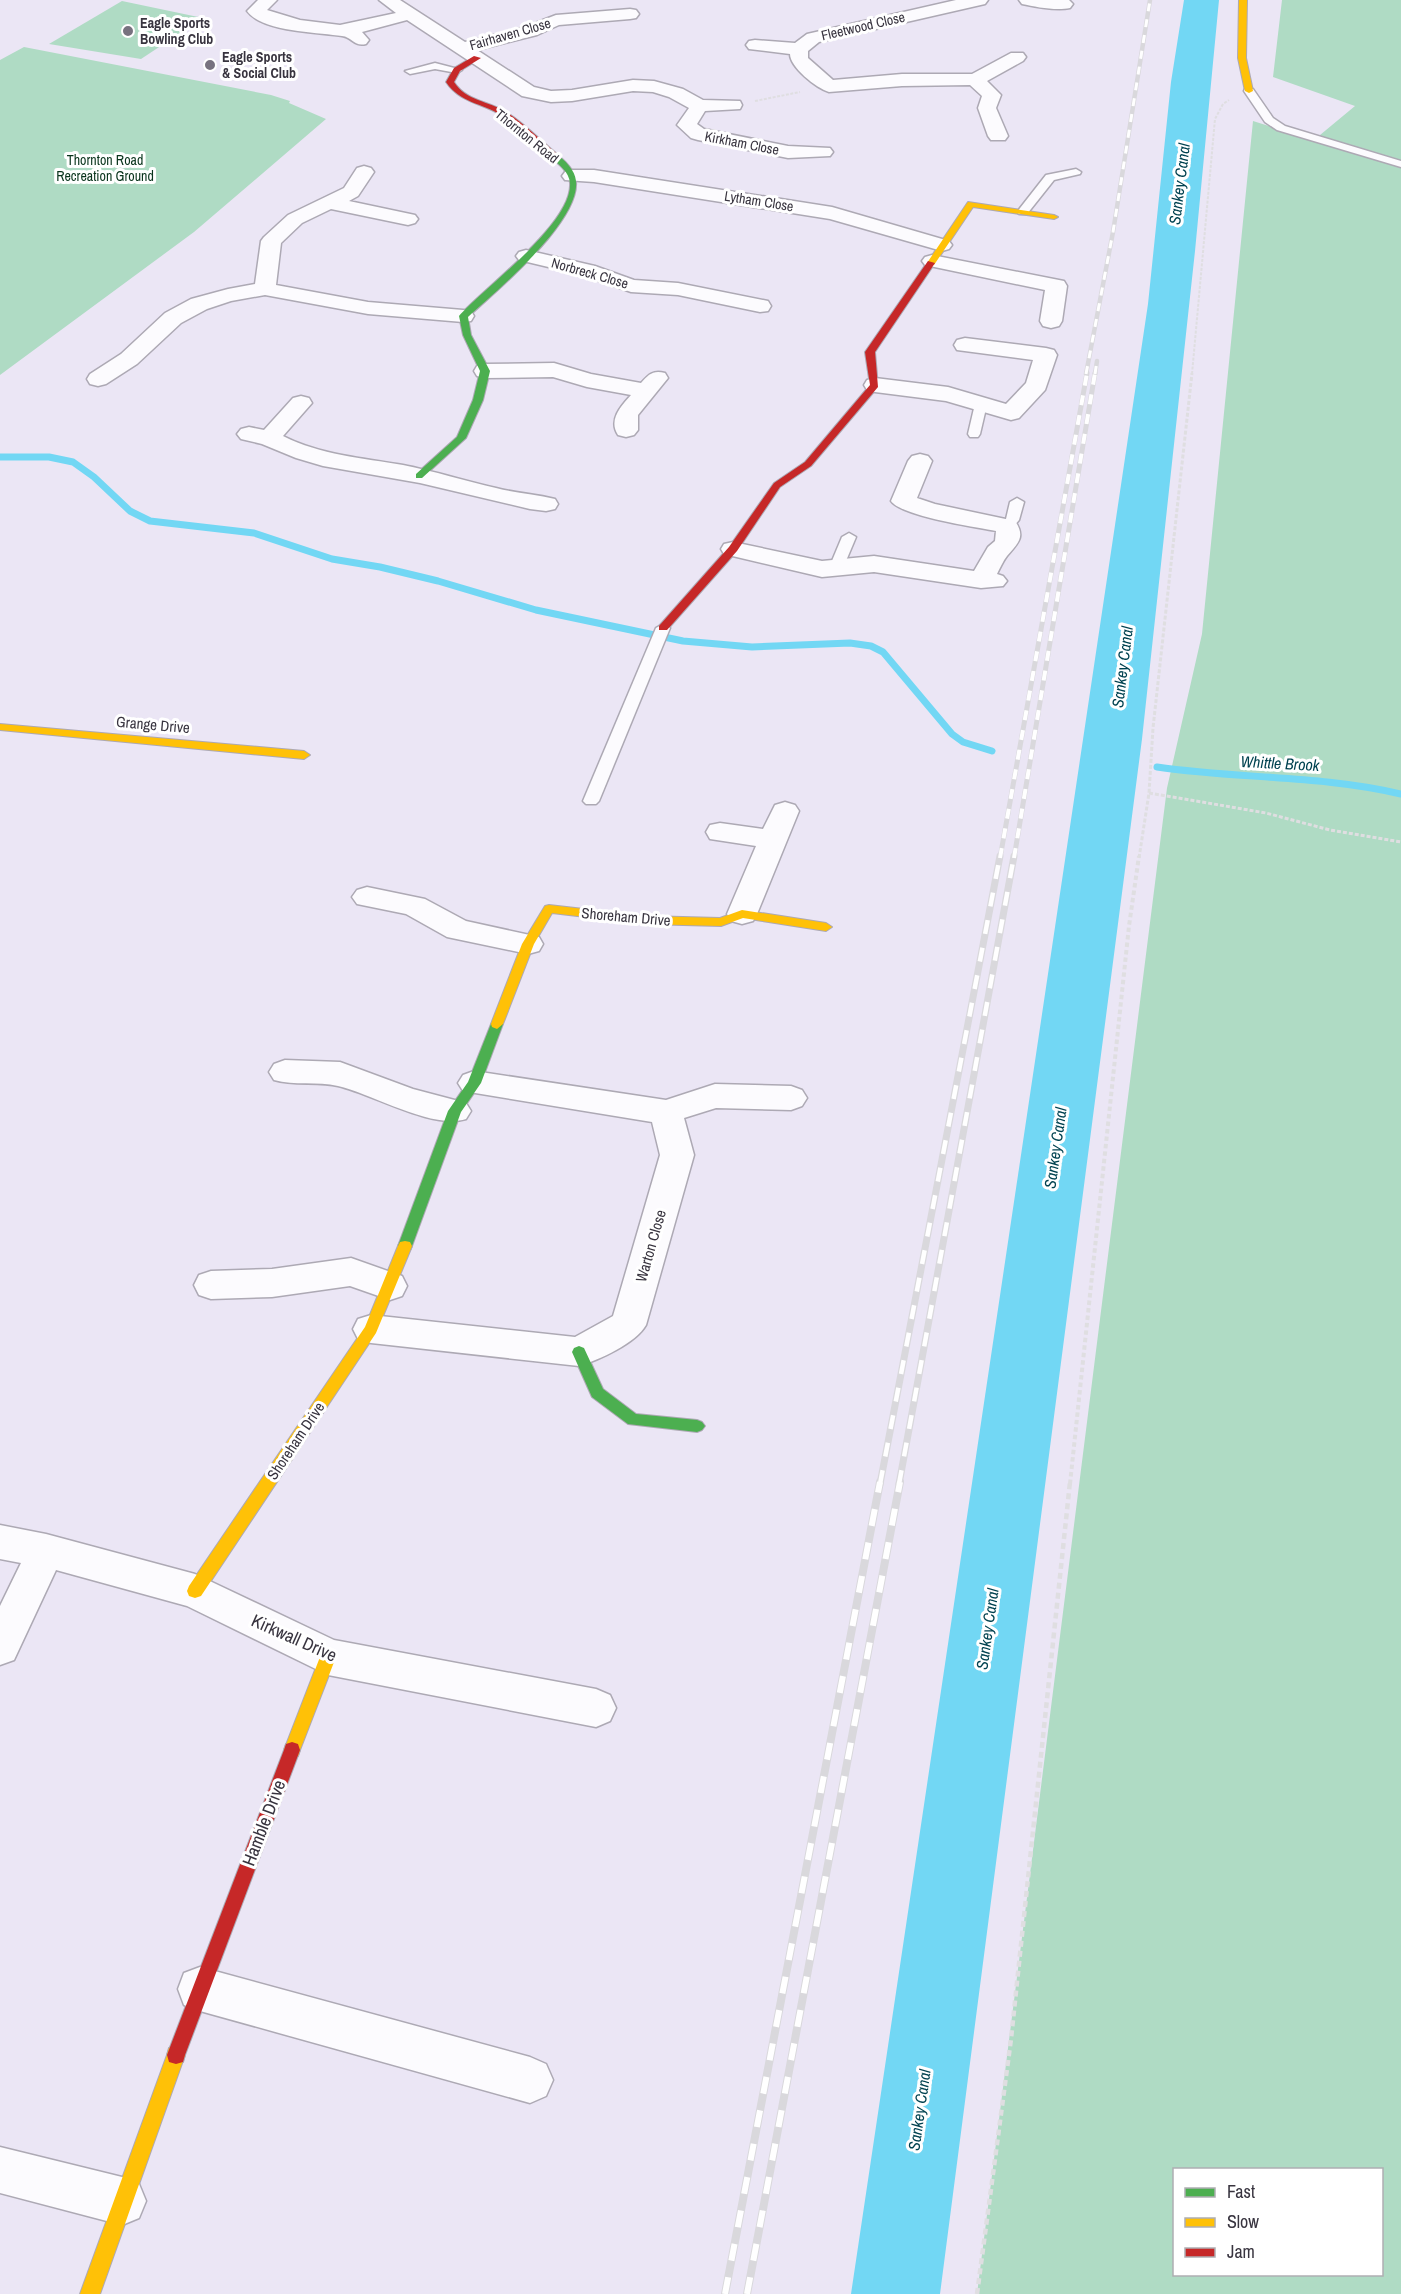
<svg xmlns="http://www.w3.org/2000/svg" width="1401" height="2294" font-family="'Archivo Narrow',sans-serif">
<rect width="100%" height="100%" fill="#ebe6f5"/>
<g fill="#afdbc4" fill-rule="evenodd">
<path d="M 1282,0 L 1401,0 L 1401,2294 L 977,2294 L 1167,788 L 1202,634 L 1253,121 L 1314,140 L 1355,106 L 1273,77 ZM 1174,2170 L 1382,2170 L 1382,2274 L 1174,2274 Z"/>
<polygon points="122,1 203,18 141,59 49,44"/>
<polygon points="24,47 271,95 290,101 289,103 326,119 194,232 0,375 0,60"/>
</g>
<polygon fill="#72d7f4" points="1184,0 1219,0 1195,251 1142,739 940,2294 851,2294 1148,304 1171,82"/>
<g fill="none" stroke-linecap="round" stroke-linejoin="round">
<g stroke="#72d7f4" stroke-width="7">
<polyline points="0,457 49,457 73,462 94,477 130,511 150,521 254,533 332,559 380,567 438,581 536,610 683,641 752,647 850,643 871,646 883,652 952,734 963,742 992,751"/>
<path d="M 1157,767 C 1238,779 1321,775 1401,794"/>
</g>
<defs>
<g id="lane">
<polygon points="435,63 462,70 457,73 435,69 410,74 405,71"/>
<polygon points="1245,89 1253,89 1273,118 1285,126 1401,161 1401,167 1277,130 1265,122 1244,91"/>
<polygon points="1076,169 1081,172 1080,174 1054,180 1027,214 1019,214 1017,212 1046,175"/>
<polygon points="981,400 987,404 980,434 978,437 970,437 968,434 975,404"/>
<polygon points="1017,498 1024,502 1019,520 1011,529 1001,529 999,526 1006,519 1010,502"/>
<polygon points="849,533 856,537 843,568 841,571 831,571 829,568 842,537"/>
<polygon points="663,624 670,628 599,801 596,804 586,804 583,801 656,628"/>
</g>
<g id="street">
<path d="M 258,0 L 277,0 L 267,10 L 300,20 L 340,25 L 396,13 L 379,0 L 400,0 L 465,42 L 525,27 L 556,15 L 630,9 L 636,10 L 639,14 L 636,18 L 630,19 L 559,25 L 537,35 L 477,50 L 534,87 L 551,91 L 572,90 L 633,80 L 654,81 L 683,89 L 703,100 L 740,101 L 742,105 L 740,109 L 705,111 L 697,124 L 704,129 L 788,146 L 830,148 L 833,152 L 830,156 L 788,158 L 698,140 L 691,138 L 677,125 L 689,108 L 669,97 L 653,92 L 633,91 L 572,101 L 551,102 L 522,96 L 407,20 L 362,32 L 369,40 L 366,44 C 354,47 352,37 342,36 C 318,32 262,32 247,11 Z"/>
<path d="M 956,0 L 988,0 L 985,4 L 819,42 L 808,51 L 808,58 L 833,80 L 902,74 L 972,74 L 1011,53 L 1023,53 L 1026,57 L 1023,61 L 987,81 L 1001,95 L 996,108 L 1008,136 L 1005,140 L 991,140 L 988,136 L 978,108 L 982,96 L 970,85 L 902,86 L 829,92 C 816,88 790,67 790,54 L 749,49 L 746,45 L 749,41 L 755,40 L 795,43 L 807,34 Z"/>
<path d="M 1019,0 L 1069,0 L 1073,4 L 1070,8 C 1056,11 1036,7 1022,4 Z"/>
<polygon points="364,166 371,168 374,172 358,196 349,201 415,215 418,219 415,223 408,225 331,209 302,223 281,243 276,285 368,302 463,310 471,311 474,316 471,321 463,322 368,314 265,295 231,301 207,309 181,323 137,364 106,384 98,386 90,384 87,379 90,374 121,354 165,313 191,299 228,289 255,284 261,241 264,237 288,215 344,188 357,168"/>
<polygon points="572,170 594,170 832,207 949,241 952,245 949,249 942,251 830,219 594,182 565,180 562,176 565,172"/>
<polygon points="526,250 595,266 634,280 678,283 768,301 771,306 768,311 760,312 678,295 631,292 582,275 519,260 516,256 519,252"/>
<polygon points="932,255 1064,281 1067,286 1062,321 1059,326 1051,328 1043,326 1040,321 1045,290 925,265 922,261 925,257"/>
<polygon points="965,338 1046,348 1054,350 1057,355 1045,390 1019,418 1011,420 946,401 875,392 867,390 864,385 867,380 875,378 948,387 1006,404 1026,383 1033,360 957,350 954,345 957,340"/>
<path d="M 554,363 L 591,374 L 641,383 C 649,374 653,370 665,373 L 668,378 L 638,415 L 638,430 L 634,435 L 626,437 L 618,435 C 608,420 621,406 631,395 L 587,387 L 553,377 L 485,378 L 477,376 L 474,371 L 477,366 L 485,364 Z"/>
<path d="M 301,396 L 309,398 L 312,403 L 283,436 C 321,455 362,458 403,465 C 434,471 465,481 496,488 C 515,493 535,494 555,499 L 558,504 L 555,509 L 546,511 L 530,509 L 420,483 L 323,466 L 296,458 L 262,444 L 241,439 L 237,434 L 241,429 L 249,427 L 264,430 L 293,398 Z"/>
<path d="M 920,454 L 928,456 L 932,461 L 917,498 L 935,504 L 1015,521 C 1026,537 1018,543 1007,556 C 1003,561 1000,568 997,574 L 1003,576 L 1007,581 L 1003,586 L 981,588 L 874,572 L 822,577 L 724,554 L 721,549 L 724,544 L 733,542 L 822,561 L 874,556 L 974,571 L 988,547 L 995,541 L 996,531 C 975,527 901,516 891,501 L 908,461 L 912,456 Z"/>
<polygon points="785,802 795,805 799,811 757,914 753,921 742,924 731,921 727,914 756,846 710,839 706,832 710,825 720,823 763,829 775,805"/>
<polygon points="367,887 425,899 466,921 539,937 543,944 539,951 528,954 447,937 406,914 357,904 352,897 357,890"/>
<path d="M 285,1060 L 340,1062 L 413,1089 L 466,1103 L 471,1111 L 466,1119 C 432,1130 373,1094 338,1086 C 317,1081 295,1086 274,1080 L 269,1072 L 274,1064 Z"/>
<path d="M 474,1071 L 666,1100 L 715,1084 L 791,1086 L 802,1090 L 807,1098 L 802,1106 L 791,1110 L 716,1108 L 684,1118 L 694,1155 L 646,1325 C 636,1343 599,1360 579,1366 L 371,1343 L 358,1339 L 353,1329 L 358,1319 L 371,1315 L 575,1337 L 613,1316 L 660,1155 L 652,1122 L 463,1091 L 458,1083 L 463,1075 Z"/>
<polygon points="351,1258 402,1276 407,1286 402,1296 390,1300 350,1286 272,1297 211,1299 199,1295 194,1285 199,1275 211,1271 272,1269"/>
<polygon points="0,1525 46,1534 195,1574 334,1640 596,1689 610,1695 616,1708 610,1721 596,1727 328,1675 187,1606 56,1570 14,1660 0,1665 0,1606 21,1563 0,1559"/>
<polygon points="200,1967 530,2057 546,2064 553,2080 546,2096 530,2103 200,2011 184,2005 178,1989 184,1973"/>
<polygon points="0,2147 122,2177 139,2184 146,2201 139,2218 122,2225 0,2193"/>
</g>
<g id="fast">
<path d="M 551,154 C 560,154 567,163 572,170 C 598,208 494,293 468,317 L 471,335 L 490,371 L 483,400 L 466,438 L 422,478 L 416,478 L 416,474 L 457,437 L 473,400 L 480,371 L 463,335 L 459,316 C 484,288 573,223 570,183 C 569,172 559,164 551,158 Z"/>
<polygon points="497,1019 503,1024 481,1083 461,1112 412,1246 410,1250 400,1250 398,1246 448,1111 468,1082 491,1024"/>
<polygon points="579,1346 584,1348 603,1389 636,1414 697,1420 702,1422 705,1426 702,1430 697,1432 628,1424 592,1397 572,1352 574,1348"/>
</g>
<g id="slow">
<polygon points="1239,0 1247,0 1246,58 1253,91 1249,93 1245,91 1238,58"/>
<polygon points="968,202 1054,215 1058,217 1054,219 973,207 934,265 928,265 927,263"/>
<polygon points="0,724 304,751 310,755 304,759 0,730"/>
<polygon points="549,905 645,916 720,918 742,910 826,923 832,927 826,931 743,918 721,926 645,924 552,913 534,944 503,1024 497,1029 492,1027 491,1024 522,944 545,906"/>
<polygon points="405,1241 410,1242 412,1246 376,1333 201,1596 195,1598 189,1596 187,1591 189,1586 365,1327 398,1246 400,1242"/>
<polygon points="328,1650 334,1652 336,1657 300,1750 298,1756 292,1758 286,1756 284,1750 320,1657 322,1652"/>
<polygon points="176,2046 183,2048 185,2055 100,2294 80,2294 167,2055 169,2048"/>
</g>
<g id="jam">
<path d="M 474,56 L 481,58 L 460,71 L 454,82 C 466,101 489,101 506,112 C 525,124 540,140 557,154 L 557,158 L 551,158 C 535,143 519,127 501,115 C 482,103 460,103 446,82 L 454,68 Z"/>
<polygon points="928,261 935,263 875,352 878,387 811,466 780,487 737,551 667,630 659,630 659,626 729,547 774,483 805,462 870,385 865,352"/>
<polygon points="292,1742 298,1744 300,1750 185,2055 183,2062 176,2064 169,2062 167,2055 284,1750 286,1744"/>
</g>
</defs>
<use href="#lane" stroke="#ada9b4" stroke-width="3"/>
<use href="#street" stroke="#ada9b4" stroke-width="3"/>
<use href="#fast" stroke="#ada9b4" stroke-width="2"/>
<use href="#slow" stroke="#ada9b4" stroke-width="2"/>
<use href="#jam" stroke="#ada9b4" stroke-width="2"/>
<g stroke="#dfdee1" stroke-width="2" stroke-dasharray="3 1.5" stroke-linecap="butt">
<polyline points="755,101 800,92"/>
<polyline points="1192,374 1215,119 1223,104 1229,100"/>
</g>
<g stroke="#dfdee1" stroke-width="3" stroke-dasharray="4 2" stroke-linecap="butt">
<polyline points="1149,793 1266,813 1330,830 1401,842"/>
<polyline points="1139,858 1149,793 1153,728 1192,373"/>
</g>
<polyline stroke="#dfdee1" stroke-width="4" stroke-dasharray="4.5 3" stroke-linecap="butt" points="1070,1484 1129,926 1139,856"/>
<polyline stroke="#dfdee1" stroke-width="4.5" stroke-dasharray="6 4" stroke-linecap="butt" points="977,2294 1011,2039 1070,1482"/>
<use href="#lane" fill="#fcfbfe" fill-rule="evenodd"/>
<use href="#street" fill="#fcfbfe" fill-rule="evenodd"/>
<use href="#fast" fill="#4caf50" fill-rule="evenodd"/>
<use href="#slow" fill="#ffc107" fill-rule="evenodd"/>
<use href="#jam" fill="#c62828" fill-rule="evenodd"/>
<defs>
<g id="rail-far3">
<polyline points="1086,374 1113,232 1150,0"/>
<polyline points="1095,374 1097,361"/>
</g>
<g id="rail-far2">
<polyline points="1000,858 1087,373"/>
<polyline points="1014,858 1095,373"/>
</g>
<g id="rail-far1">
<polyline points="880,1484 1000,856"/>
<polyline points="899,1484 1014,856"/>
</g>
<g id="rail">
<polyline points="725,2294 880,1482"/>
<polyline points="747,2294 900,1482"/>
</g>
</defs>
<use href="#rail-far3" stroke="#d9d8dc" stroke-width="4.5"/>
<use href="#rail-far2" stroke="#d9d8dc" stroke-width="5"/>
<use href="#rail-far1" stroke="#d9d8dc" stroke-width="7"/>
<use href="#rail" stroke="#d9d8dc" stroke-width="8"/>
<use href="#rail-far3" stroke="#fff" stroke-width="3" stroke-dasharray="8" stroke-linecap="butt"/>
<use href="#rail-far2" stroke="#fff" stroke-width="4" stroke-dasharray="10" stroke-linecap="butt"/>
<use href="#rail-far1" stroke="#fff" stroke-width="4.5" stroke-dasharray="14" stroke-linecap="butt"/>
<use href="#rail" stroke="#fff" stroke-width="6" stroke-dasharray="17" stroke-linecap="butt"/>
</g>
<g fill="#77727f" stroke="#fff" stroke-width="2">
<circle cx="128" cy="31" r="6"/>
<circle cx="210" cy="65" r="6"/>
</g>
<g text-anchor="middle" stroke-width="6" stroke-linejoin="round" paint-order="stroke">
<g font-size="14" font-weight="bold" fill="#38343f" stroke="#fff" text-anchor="start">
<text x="140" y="28">Eagle Sports<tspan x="140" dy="16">Bowling Club</tspan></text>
<text x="222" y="62">Eagle Sports<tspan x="222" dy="16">&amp; Social Club</tspan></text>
</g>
<g font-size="14" fill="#38343f" stroke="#fff">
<text transform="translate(863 26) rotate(-13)" y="5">Fleetwood Close</text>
<text transform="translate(510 34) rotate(-16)" y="5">Fairhaven Close</text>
<text transform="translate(527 136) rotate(39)" y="5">Thornton Road</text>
<text transform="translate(742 143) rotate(11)" y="5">Kirkham Close</text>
<text transform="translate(759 201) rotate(9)" y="5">Lytham Close</text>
<text transform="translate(590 273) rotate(16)" y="5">Norbreck Close</text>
</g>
<g font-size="14" fill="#08331b" stroke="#fff">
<text x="105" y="165">Thornton Road<tspan x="105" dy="16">Recreation Ground</tspan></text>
</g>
<g font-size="15" fill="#38343f" stroke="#fff">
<text transform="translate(153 725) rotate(5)" y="5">Grange Drive</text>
<text transform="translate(626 917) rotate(5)" y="5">Shoreham Drive</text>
<text transform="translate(651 1246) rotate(-74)" y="5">Warton Close</text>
<text transform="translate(296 1441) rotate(-56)" y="5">Shoreham Drive</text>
</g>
<g font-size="16" font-style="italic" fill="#004250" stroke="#fff">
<text transform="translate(1179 184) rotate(-83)" y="6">Sankey Canal</text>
<text transform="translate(1122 667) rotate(-83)" y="6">Sankey Canal</text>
<text transform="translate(1280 763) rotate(3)" y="6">Whittle Brook</text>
<text transform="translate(1055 1148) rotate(-82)" y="6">Sankey Canal</text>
<text transform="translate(987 1629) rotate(-82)" y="6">Sankey Canal</text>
<text transform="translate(919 2110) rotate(-82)" y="6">Sankey Canal</text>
</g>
<g font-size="18" fill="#38343f" stroke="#fff">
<text transform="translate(294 1638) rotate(24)" y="6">Kirkwall Drive</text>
<text transform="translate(264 1823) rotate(-69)" y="6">Hamble Drive</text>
</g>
</g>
<rect x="1173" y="2168" width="210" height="108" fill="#ffffff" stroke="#afaeb2" stroke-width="1.5"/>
<rect x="1185" y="2188" width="30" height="9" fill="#4caf50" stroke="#afaeb2" stroke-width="1.5"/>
<text x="1227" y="2198" font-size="18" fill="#38343f">Fast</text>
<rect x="1185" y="2218" width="30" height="9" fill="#ffc107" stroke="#afaeb2" stroke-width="1.5"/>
<text x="1227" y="2228" font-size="18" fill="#38343f">Slow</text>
<rect x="1185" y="2248" width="30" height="9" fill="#c62828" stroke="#afaeb2" stroke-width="1.5"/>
<text x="1227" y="2258" font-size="18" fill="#38343f">Jam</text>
</svg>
